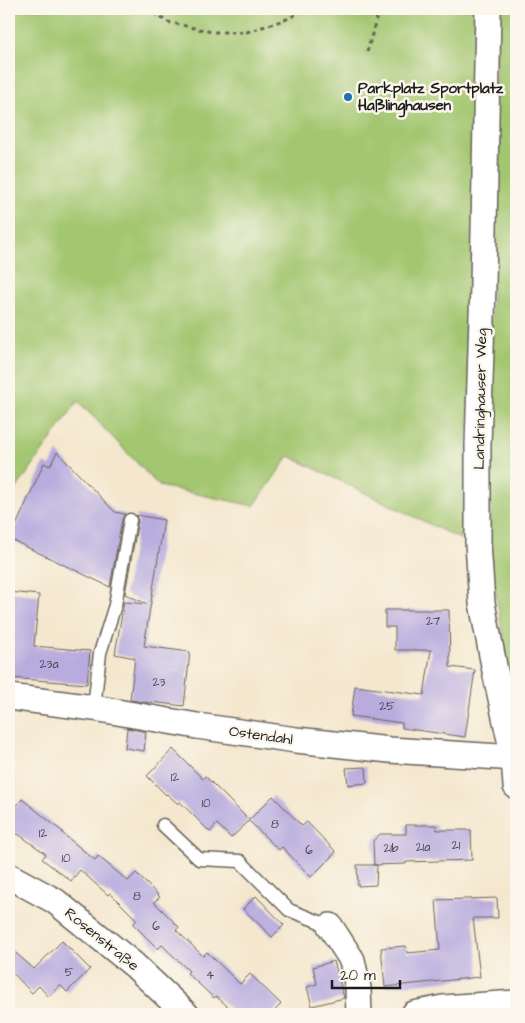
<svg xmlns="http://www.w3.org/2000/svg" width="525" height="1023" font-family="'Architects Daughter',sans-serif">
<rect width="100%" height="100%" fill="#fbf7ec"/>
<filter id="ink" filterUnits="userSpaceOnUse"><feTurbulence type="fractalNoise" baseFrequency=".02" numOctaves="2"/><feDisplacementMap in="SourceGraphic" scale="10" xChannelSelector="R" yChannelSelector="G"/><feConvolveMatrix kernelMatrix="1 2 1 2 8 2 1 2 1" color-interpolation-filters="sRGB"/></filter>
<filter id="wash" filterUnits="userSpaceOnUse"><feTurbulence type="fractalNoise" baseFrequency=".0096" numOctaves="4" result="noise"/><feDisplacementMap in="SourceGraphic" scale="20" xChannelSelector="R" yChannelSelector="G"/><feGaussianBlur stdDeviation="1.12" result="paint"/><feColorMatrix in="noise" values="0 0 0 0 0 0 0 0 0 0 0 0 0 0 0 0 0 1.4 0 .05"/><feComposite in="paint" operator="in"/></filter>
<g filter="url(#wash)">
<rect width="100%" height="100%" fill="#f4e7ce"/>
<g fill="#a3c670" stroke="#607146">
<polygon points="9,9 478,9 473,361 460,539 289,456 254,506 159,486 78,401 9,499"/>
<polygon points="497,9 516,9 516,708 491,567 489,452"/>
</g>
<g id="blocks">
<g fill="#b8abde">
<polygon points="57,452 115,512 125,514 122,519 110,587 10,539 44,463 50,466"/>
<polygon points="136,515 164,520 144,646 190,652 184,706 151,702 151,703 130,700 135,658 115,654 124,602 147,604 125,594 138,521"/>
<polygon points="9,592 39,595 34,646 90,651 87,684 9,678"/>
<polygon points="385,610 449,610 450,667 475,670 465,737 402,728 402,723 351,716 355,686 424,695 431,650 395,650 395,627 385,627"/>
<polygon points="127,728 146,732 144,751 125,748"/>
<polygon points="173,749 203,779 205,776 249,820 273,796 302,826 307,822 336,852 311,877 282,847 279,850 249,821 231,838 217,824 210,832 180,802 178,804 167,794 166,795 147,776"/>
<polygon points="366,767 367,783 348,785 346,768"/>
<polygon points="22,799 63,832 62,833 95,860 98,856 128,881 136,873 160,897 154,902 179,927 176,930 203,956 207,952 240,984 250,974 281,1004 272,1014 236,1014 216,996 214,998 187,973 189,971 162,945 158,949 133,924 137,920 110,893 108,895 80,870 71,881 42,859 46,854 21,836 9,829 9,805 15,808"/>
<polygon points="406,825 436,825 437,830 471,830 472,860 406,862 406,864 374,865 373,841 380,834 406,834"/>
<polygon points="357,865 377,865 376,885 358,886"/>
<polygon points="256,896 284,925 272,937 243,909"/>
<polygon points="497,898 498,918 473,918 480,977 385,987 381,948 406,946 407,953 440,950 436,900"/>
<polygon points="62,941 90,969 67,992 60,985 49,997 39,986 32,993 9,969 9,947 34,969"/>
<polygon points="334,961 344,998 312,1006 307,987 317,984 313,967"/>
</g>
</g>
</g>
<g filter="url(#ink)">
<use href="#blocks" fill-opacity="0" stroke="#68635a" stroke-width="1"/>
<g fill="none" stroke-linecap="round" stroke-linejoin="round">
<defs>
<g id="lane">
<polyline points="94,708 100,653 115,605 130,520"/>
<polyline points="163,825 199,859 240,861 289,910 330,926"/>
</g>
<g id="street">
<polyline points="488,9 483,285 478,445 478,543 482,603 495,671 514,758 516,786"/>
<polyline points="9,697 94,708 197,726 296,740 390,750 516,758"/>
<polyline points="9,876 55,901 134,965 186,1014"/>
<polyline points="330,926 352,960 358,988 359,1014"/>
<polyline points="414,1014 443,1008 516,1003"/>
</g>
</defs>
<use href="#lane" stroke="#68635a" stroke-width="15"/>
<use href="#street" stroke="#68635a" stroke-width="28"/>
<g stroke="#68635a" stroke-width="3" stroke-dasharray="4 4" stroke-linecap="butt">
<polyline points="147,9 168,22 212,32 247,32 290,18 303,9"/>
<polyline points="367,52 379,9"/>
</g>
<use href="#lane" stroke="#fff" stroke-width="12"/>
<use href="#street" stroke="#fff" stroke-width="25"/>
</g>
</g>
<circle fill="#1f6fb2" stroke="#fbf7ec" stroke-width="2" cx="348" cy="97" r="5"/>
<g text-anchor="middle" stroke-width="5" stroke-linejoin="round" paint-order="stroke">
<g font-size="12" fill="#43404c">
<text x="433" y="625">27</text>
<text x="49" y="668">23a</text>
<text x="159" y="686">23</text>
<text x="387" y="710">25</text>
<text x="175" y="781">12</text>
<text x="206" y="807">10</text>
<text x="275" y="828">8</text>
<text x="43" y="837">12</text>
<text x="456" y="849">21</text>
<text x="423" y="851">21a</text>
<text x="391" y="852">21b</text>
<text x="309" y="854">6</text>
<text x="66" y="862">10</text>
<text x="137" y="900">8</text>
<text x="156" y="930">6</text>
<text x="69" y="976">5</text>
<text x="210" y="979">4</text>
</g>
<g font-size="15" font-weight="bold" fill="#1c1c1c" stroke="#fbf7ec" text-anchor="start">
<text x="358" y="93">Parkplatz Sportplatz<tspan x="358" dy="17">Haßlinghausen</tspan></text>
</g>
<g font-size="15" fill="#1c1c1c" stroke="#fbf7ec">
<text transform="translate(480 399) rotate(-89)" y="5">Landringhauser Weg</text>
<text transform="translate(261 735) rotate(8)" y="5">Ostendahl</text>
<text transform="translate(102 939) rotate(39)" y="5">Rosenstraße</text>
</g>
</g>
<rect width="525" height="1023" fill="none" stroke="#fbf7ec" stroke-width="30"/>
<path d="M332 980v8h68v-8" fill="none" stroke="#1c1c1c" stroke-width="2.5"/>
<text x="340" y="980" font-size="15" fill="#1c1c1c" stroke="#fbf7ec" stroke-width="4" paint-order="stroke">20 m</text>
</svg>
